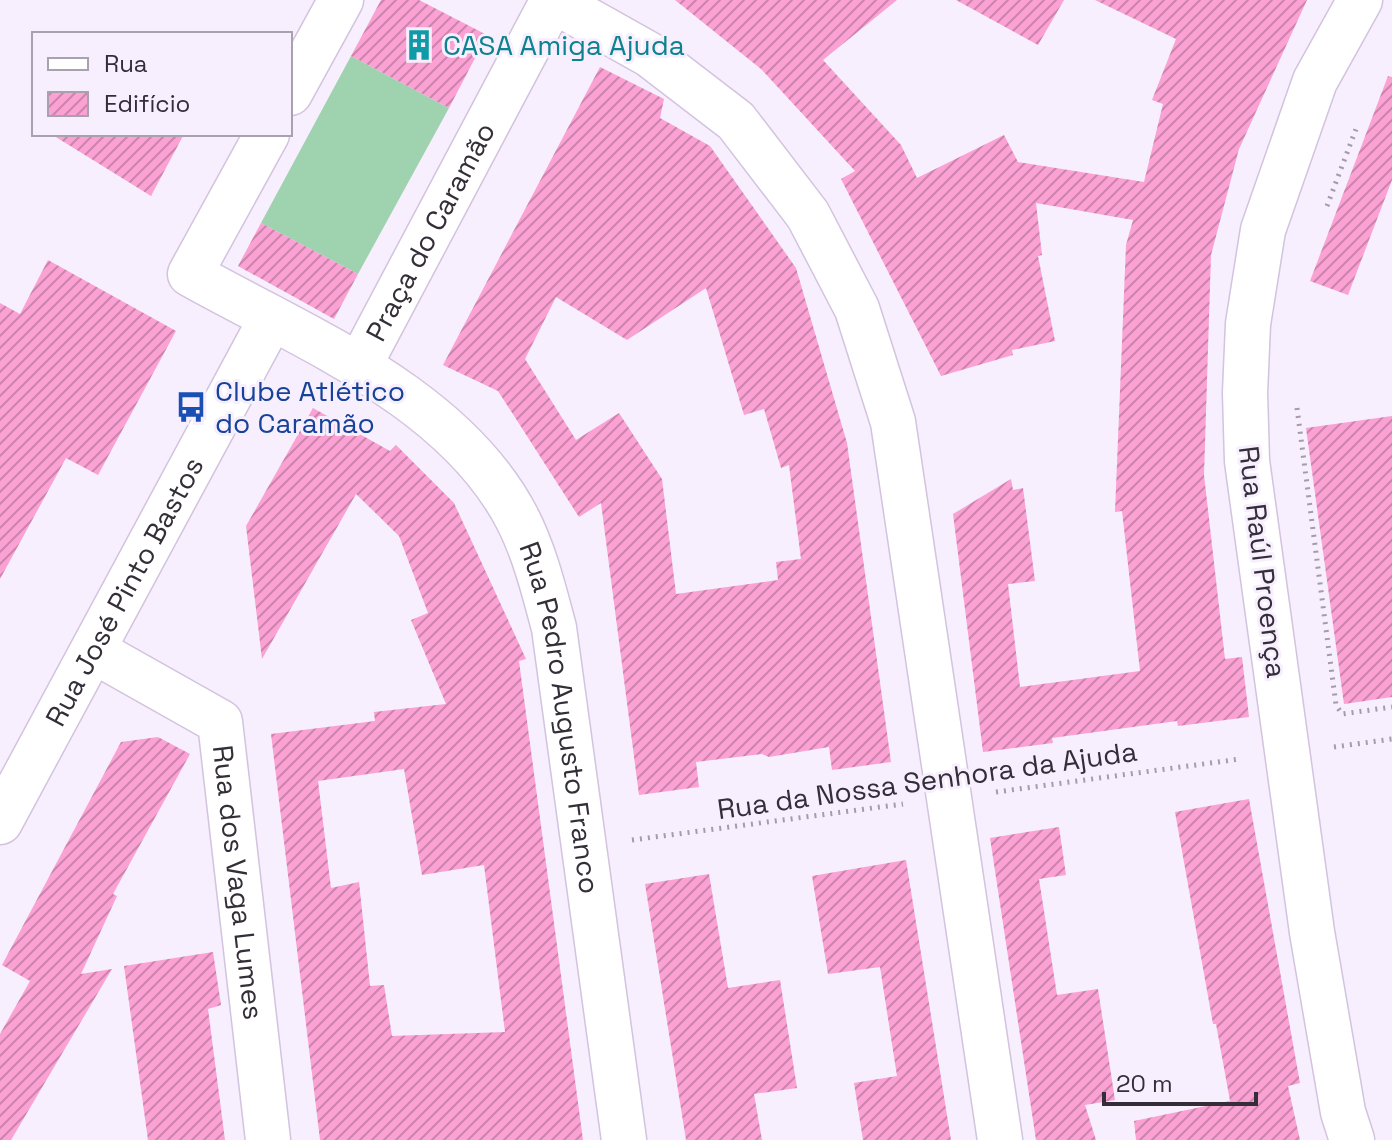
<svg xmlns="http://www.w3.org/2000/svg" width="1392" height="1140" font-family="'Space Grotesk',sans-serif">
<defs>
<pattern id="building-hatch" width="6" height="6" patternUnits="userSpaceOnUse" patternTransform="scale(2)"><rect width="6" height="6" fill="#fba1d3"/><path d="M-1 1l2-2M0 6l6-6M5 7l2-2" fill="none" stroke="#cc84ac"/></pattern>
</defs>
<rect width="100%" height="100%" fill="#f7eefe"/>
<polygon fill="#9fd2ae" points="351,56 449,108 358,274 261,223"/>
<g fill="url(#building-hatch)" fill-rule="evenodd">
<polygon points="381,0 419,0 487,35 449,108 351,56"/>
<polygon points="675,0 897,0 823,60 901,145 917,178 1004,135 1018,162 1144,182 1163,104 1152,100 1176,39 1095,0 1307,0 1239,149 1211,255 1204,475 1225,659 1242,657 1249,717 1178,726 1177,721 1052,738 1053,743 983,752 953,514 1011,479 1013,490 1023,488 1035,581 1008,584 1020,687 1140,671 1122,511 1115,512 1126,245 1133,220 1036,203 1042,255 1038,256 1055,341 1012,350 1013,355 941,376 841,179 855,171 761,69"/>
<polygon points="956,0 1064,0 1038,45"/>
<path d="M 600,67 L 664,99 L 660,118 L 710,146 L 796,268 L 847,443 L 891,762 L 832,770 L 829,747 L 769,757 L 762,754 L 696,762 L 699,787 L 639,795 L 601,503 L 579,517 L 498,391 L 443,365 ZM 706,288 L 744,415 L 764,409 L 781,468 L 789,465 L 801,559 L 776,562 L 778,580 L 676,594 L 662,479 L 619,413 L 576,440 L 525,359 L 556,297 L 627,340 Z"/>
<polygon points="1388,76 1392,77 1392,180 1348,295 1310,281"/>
<polygon points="51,134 184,134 151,196"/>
<polygon points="261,223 358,274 334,319 238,266"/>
<polygon points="48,260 176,331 98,475 66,458 0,579 0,303 20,314"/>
<path d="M 313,408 L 390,451 L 396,445 L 454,503 L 526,659 L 519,661 L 583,1140 L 320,1140 L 271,734 L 375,721 L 374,712 L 446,704 L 411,620 L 428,613 L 399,536 L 356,494 L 262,659 L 246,526 ZM 404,769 L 422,875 L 484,865 L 505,1032 L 392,1036 L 384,985 L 370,986 L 359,882 L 331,888 L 318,781 Z"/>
<polygon points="1392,416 1392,697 1344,704 1306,428"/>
<polygon points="158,737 190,754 113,894 117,896 81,974 112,969 11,1140 0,1140 0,1034 30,981 2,965 121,742"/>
<polygon points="1249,799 1300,1083 1288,1086 1300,1140 1136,1140 1134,1121 1230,1101 1216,1024 1213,1024 1175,812"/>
<polygon points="1059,827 1066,875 1039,879 1057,995 1098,989 1115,1100 1085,1105 1096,1140 1036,1140 990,838"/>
<polygon points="906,860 951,1140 863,1140 854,1083 897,1076 880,967 828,974 812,876"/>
<polygon points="709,874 728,988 780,980 797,1088 754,1094 762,1140 686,1140 645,884"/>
<polygon points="213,952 221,1005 208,1009 225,1140 148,1140 124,966"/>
</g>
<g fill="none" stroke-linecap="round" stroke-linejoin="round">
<defs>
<g id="street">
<polyline points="554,1 650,55 736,121 808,215 857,309 893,422 1000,1140"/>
<polyline points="290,93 341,0"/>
<path id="s1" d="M 267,134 L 190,274 C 304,338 454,397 517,518 C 535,553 544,591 554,628 L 624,1140"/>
<path id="s2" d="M 359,366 L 553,0"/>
<path id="s3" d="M 94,651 L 220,722 L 268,1140"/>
<path id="s4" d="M 0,822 L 271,319"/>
<polyline points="1352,1140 1343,1112 1312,932 1247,461 1245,393 1248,324 1263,230 1315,81 1360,0"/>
</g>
</defs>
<use href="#street" stroke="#d3c3de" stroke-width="47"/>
<g stroke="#a49caa" stroke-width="5" stroke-dasharray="2 6" stroke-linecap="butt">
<polyline points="1327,206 1356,129"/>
<polyline points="1297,408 1336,705 1342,714 1392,707"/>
<polyline points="1334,747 1392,739"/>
<polyline points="996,792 1240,759"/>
<polyline points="632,840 903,804"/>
</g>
<use href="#street" stroke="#fff" stroke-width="44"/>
</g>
<defs>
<symbol id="building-bare" viewBox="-9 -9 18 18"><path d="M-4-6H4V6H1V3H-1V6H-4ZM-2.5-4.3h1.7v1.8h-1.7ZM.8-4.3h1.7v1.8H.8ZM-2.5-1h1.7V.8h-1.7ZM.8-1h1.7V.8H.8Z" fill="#0f9aa8" stroke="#f7eefe" stroke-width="2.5" paint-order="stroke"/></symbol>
<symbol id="bus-bare" viewBox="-9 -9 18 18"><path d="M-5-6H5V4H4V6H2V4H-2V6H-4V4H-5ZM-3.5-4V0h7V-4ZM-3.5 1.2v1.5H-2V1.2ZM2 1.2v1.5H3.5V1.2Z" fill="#1a4fb4" stroke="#f7eefe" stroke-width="2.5" paint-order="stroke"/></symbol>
</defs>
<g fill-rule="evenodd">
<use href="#building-bare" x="397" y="23" width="44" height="44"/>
<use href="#bus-bare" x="169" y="385" width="44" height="44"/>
</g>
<g text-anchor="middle" stroke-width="6" stroke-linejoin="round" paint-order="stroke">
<g font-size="28" fill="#0d838f" stroke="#f7eefe" text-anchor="start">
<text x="443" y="55">CASA Amiga Ajuda</text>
</g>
<g font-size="28" fill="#342e38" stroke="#f7eefe">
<text dy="10" stroke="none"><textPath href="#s2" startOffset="152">Praça do Caramão</textPath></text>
<text transform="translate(1263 562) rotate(83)" y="10">Rua Raúl Proença</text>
<text dy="10" stroke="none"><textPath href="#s4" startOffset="262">Rua José Pinto Bastos</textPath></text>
<text dy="10" stroke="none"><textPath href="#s1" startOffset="780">Rua Pedro Augusto Franco</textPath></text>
<text transform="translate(927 780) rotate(-8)" y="10">Rua da Nossa Senhora da Ajuda</text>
<text dy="10" stroke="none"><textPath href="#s3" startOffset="306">Rua dos Vaga Lumes</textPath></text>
</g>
<g font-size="28" fill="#164399" stroke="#f7eefe" text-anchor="start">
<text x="215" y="401">Clube Atlético<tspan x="215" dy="32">do Caramão</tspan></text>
</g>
</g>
<rect x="32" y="32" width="260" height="104" fill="#f7eefe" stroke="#a9a1af" stroke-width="2"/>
<rect x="48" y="58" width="40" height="12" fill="#ffffff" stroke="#a9a1af" stroke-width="2"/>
<text x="104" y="72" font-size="24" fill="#342e38">Rua</text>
<rect x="48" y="92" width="40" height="24" fill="url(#building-hatch)" stroke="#a9a1af" stroke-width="2"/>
<text x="104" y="112" font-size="24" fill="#342e38">Edifício</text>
<path d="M1104 1092v12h152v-12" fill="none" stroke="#342e38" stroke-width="4"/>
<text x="1116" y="1092" font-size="24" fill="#342e38" stroke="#f7eefe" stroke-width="6" paint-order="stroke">20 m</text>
</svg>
